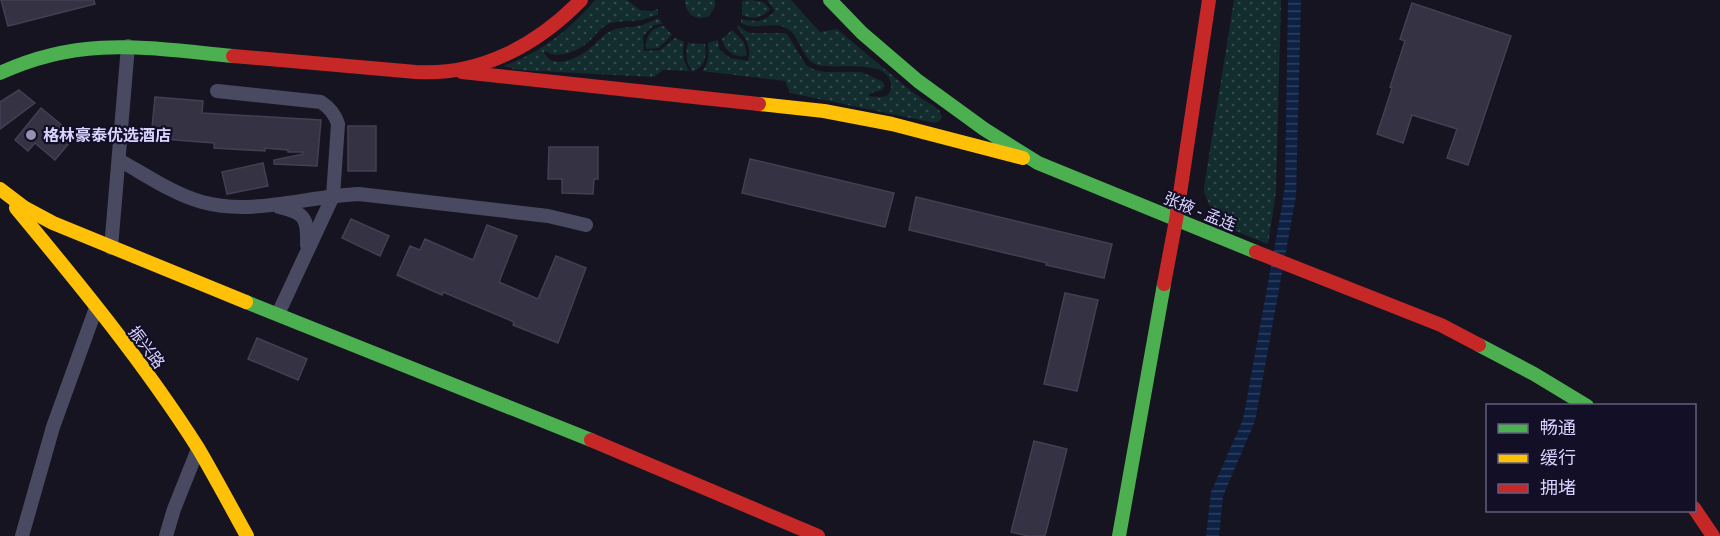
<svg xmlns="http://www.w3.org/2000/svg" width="1720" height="536" font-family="Signika,'Noto Sans SC',sans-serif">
<defs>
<pattern id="grass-dots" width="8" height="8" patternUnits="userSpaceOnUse" patternTransform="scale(1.5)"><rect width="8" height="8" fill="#132c2d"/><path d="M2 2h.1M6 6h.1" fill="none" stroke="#354a4c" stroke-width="1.8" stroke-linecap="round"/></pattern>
<pattern id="water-rules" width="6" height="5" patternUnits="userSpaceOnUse" patternTransform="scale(1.5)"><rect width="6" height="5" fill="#0d2144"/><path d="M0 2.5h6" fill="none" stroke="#304060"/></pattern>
</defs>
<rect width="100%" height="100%" fill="#161421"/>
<g fill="url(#grass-dots)">
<path d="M 595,0 L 627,0 L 640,10 L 652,11 L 658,9 L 658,15 C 652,16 647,19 641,20 C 630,22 619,20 608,24 C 599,28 595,37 587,43 C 576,52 558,59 544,51 C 550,71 576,59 588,50 C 596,44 603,34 613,30 C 620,27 629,28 637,26 C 645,25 651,21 659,18 L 662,24 L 654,25 L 643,36 L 644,51 L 660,50 L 675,38 L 684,42 C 682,53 683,62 690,71 L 663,70 L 654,77 L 518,70 L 503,66 C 539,54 571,29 595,0 Z"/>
<path d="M 685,0 L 715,0 L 715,7 L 709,16 C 696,22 685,14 685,0 Z"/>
<path d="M 750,0 L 763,2 L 770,9 C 763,18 753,20 742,15 L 742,1 Z"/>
<path d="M 767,0 L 791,0 L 820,32 L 837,29 L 911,91 L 939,110 L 942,118 C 938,123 936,123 930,122 L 790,93 L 785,81 L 702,71 C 709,63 709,54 708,43 L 718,40 L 719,49 L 730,58 L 748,61 C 752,47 746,37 737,28 L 738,25 L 747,32 L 751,33 L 784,33 L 787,34 L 806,65 L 815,70 L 825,72 L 861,72 L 882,81 L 885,86 L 882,90 L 871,93 L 868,96 C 878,97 893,100 891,84 C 888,57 832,71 815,64 C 801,57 800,35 786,28 C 772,21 754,31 741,23 L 741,19 C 754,22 765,22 775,11 Z"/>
<polygon points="1234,0 1281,0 1276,192 1268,244 1217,224 1204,192 1204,187"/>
<path d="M 664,26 L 672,35 L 659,48 L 646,49 C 645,37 651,27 664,26 Z"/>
<path d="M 732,30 L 744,42 L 747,56 C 735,58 724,51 722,39 Z"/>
<path d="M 688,43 L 705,44 C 707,56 705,66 693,72 C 686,64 685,53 688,43 Z"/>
</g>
<polygon fill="url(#water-rules)" points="1288,0 1301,0 1296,196 1255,421 1223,496 1219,536 1206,536 1211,492 1242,422 1244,414 1282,206 1285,184"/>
<g fill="#343243" stroke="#433f54" stroke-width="1.5">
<polygon points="1,0 94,0 95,4 8,26"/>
<polygon points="1412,3 1511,36 1468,165 1447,158 1457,129 1412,115 1403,143 1377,134 1392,88 1390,87 1405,41 1400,39"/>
<polygon points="19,90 35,103 0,129 0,102"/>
<polygon points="155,97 203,101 202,113 321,120 317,166 274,164 274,160 303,154 303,152 288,152 288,150 265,148 265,151 214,148 214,143 151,138"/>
<polygon points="41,108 75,136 55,160 35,143 28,151 15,140"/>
<rect x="348" y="126" width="28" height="45"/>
<polygon points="549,147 598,147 598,179 594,179 593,194 562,193 562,179 548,179"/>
<polygon points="750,159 894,193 885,227 742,193"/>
<polygon points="263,163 268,186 227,194 222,172"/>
<polygon points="916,197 1112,244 1104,278 1046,265 1047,263 909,230"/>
<polygon points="351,219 389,236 380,256 342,238"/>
<polygon points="487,225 517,236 499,282 538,299 556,256 586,268 558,343 513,325 514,322 443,292 442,295 397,275 410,246 420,250 425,239 473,260"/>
<polygon points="1065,293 1098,300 1077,391 1044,384"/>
<polygon points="257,338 307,359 298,380 248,359"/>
<polygon points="1034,441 1067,449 1045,536 1028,536 1011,532"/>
</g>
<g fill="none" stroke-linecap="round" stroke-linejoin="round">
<g stroke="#4a4962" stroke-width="14">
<path d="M 217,91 L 321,102 C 330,108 335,114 338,124 L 333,196 L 278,314"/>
<path d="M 119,160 C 146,175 173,194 202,202 C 254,216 307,196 359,194 L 548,216 L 586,225"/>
<path d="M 279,207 C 305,213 308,218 307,245"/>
<polyline points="111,248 128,46"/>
<polyline points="22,536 53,427 96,308"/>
<polyline points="166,536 174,509 198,449"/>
</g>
<g stroke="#4caf50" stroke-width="14">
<polyline points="830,0 862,33 918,81 984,129 1038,163 1256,252"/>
<path d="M 0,73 C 82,35 147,48 233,56"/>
<polyline points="246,302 591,440"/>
<polyline points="1479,345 1534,374 1587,406"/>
<polyline points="1119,536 1164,284"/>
</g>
<g stroke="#ffc107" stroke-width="14">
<polyline points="759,104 824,111 892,124 1023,158"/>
<polyline points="0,189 25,208 53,223 246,302"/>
<path d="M 16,208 C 80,285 144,363 198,448 C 215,477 231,507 247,536"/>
</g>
<g stroke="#c62828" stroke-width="14">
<path d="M 233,56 L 416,72 C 480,76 537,45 581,0"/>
<polyline points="462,72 759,104"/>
<polyline points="1256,252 1441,325 1479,345"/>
<polyline points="1164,284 1176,220 1209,0"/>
<polyline points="591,440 818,536"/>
<polyline points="1694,508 1713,536"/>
</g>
</g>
<circle fill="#9591b1" stroke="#130f26" stroke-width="2" cx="31" cy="135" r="6"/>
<g text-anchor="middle" stroke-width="4.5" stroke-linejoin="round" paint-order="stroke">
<g font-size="16" font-weight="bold" fill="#d9d4ff" stroke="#130f26" text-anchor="start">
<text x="43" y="141">格林豪泰优选酒店</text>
</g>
<g font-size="16" fill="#d9d4ff" stroke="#130f26">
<text transform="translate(1200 211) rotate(22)" y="6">张掖 - 孟连</text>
<text transform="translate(147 347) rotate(53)" y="6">振兴路</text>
</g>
</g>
<rect x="1486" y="404" width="210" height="108" fill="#130f26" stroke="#625e7d" stroke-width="1.5"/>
<rect x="1498" y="424" width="30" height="9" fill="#4caf50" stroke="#625e7d" stroke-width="1.5"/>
<text x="1540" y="434" font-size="18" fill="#d9d4ff">畅通</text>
<rect x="1498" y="454" width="30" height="9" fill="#ffc107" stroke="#625e7d" stroke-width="1.5"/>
<text x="1540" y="464" font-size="18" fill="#d9d4ff">缓行</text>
<rect x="1498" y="484" width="30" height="9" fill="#c62828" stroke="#625e7d" stroke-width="1.5"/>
<text x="1540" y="494" font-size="18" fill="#d9d4ff">拥堵</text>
</svg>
